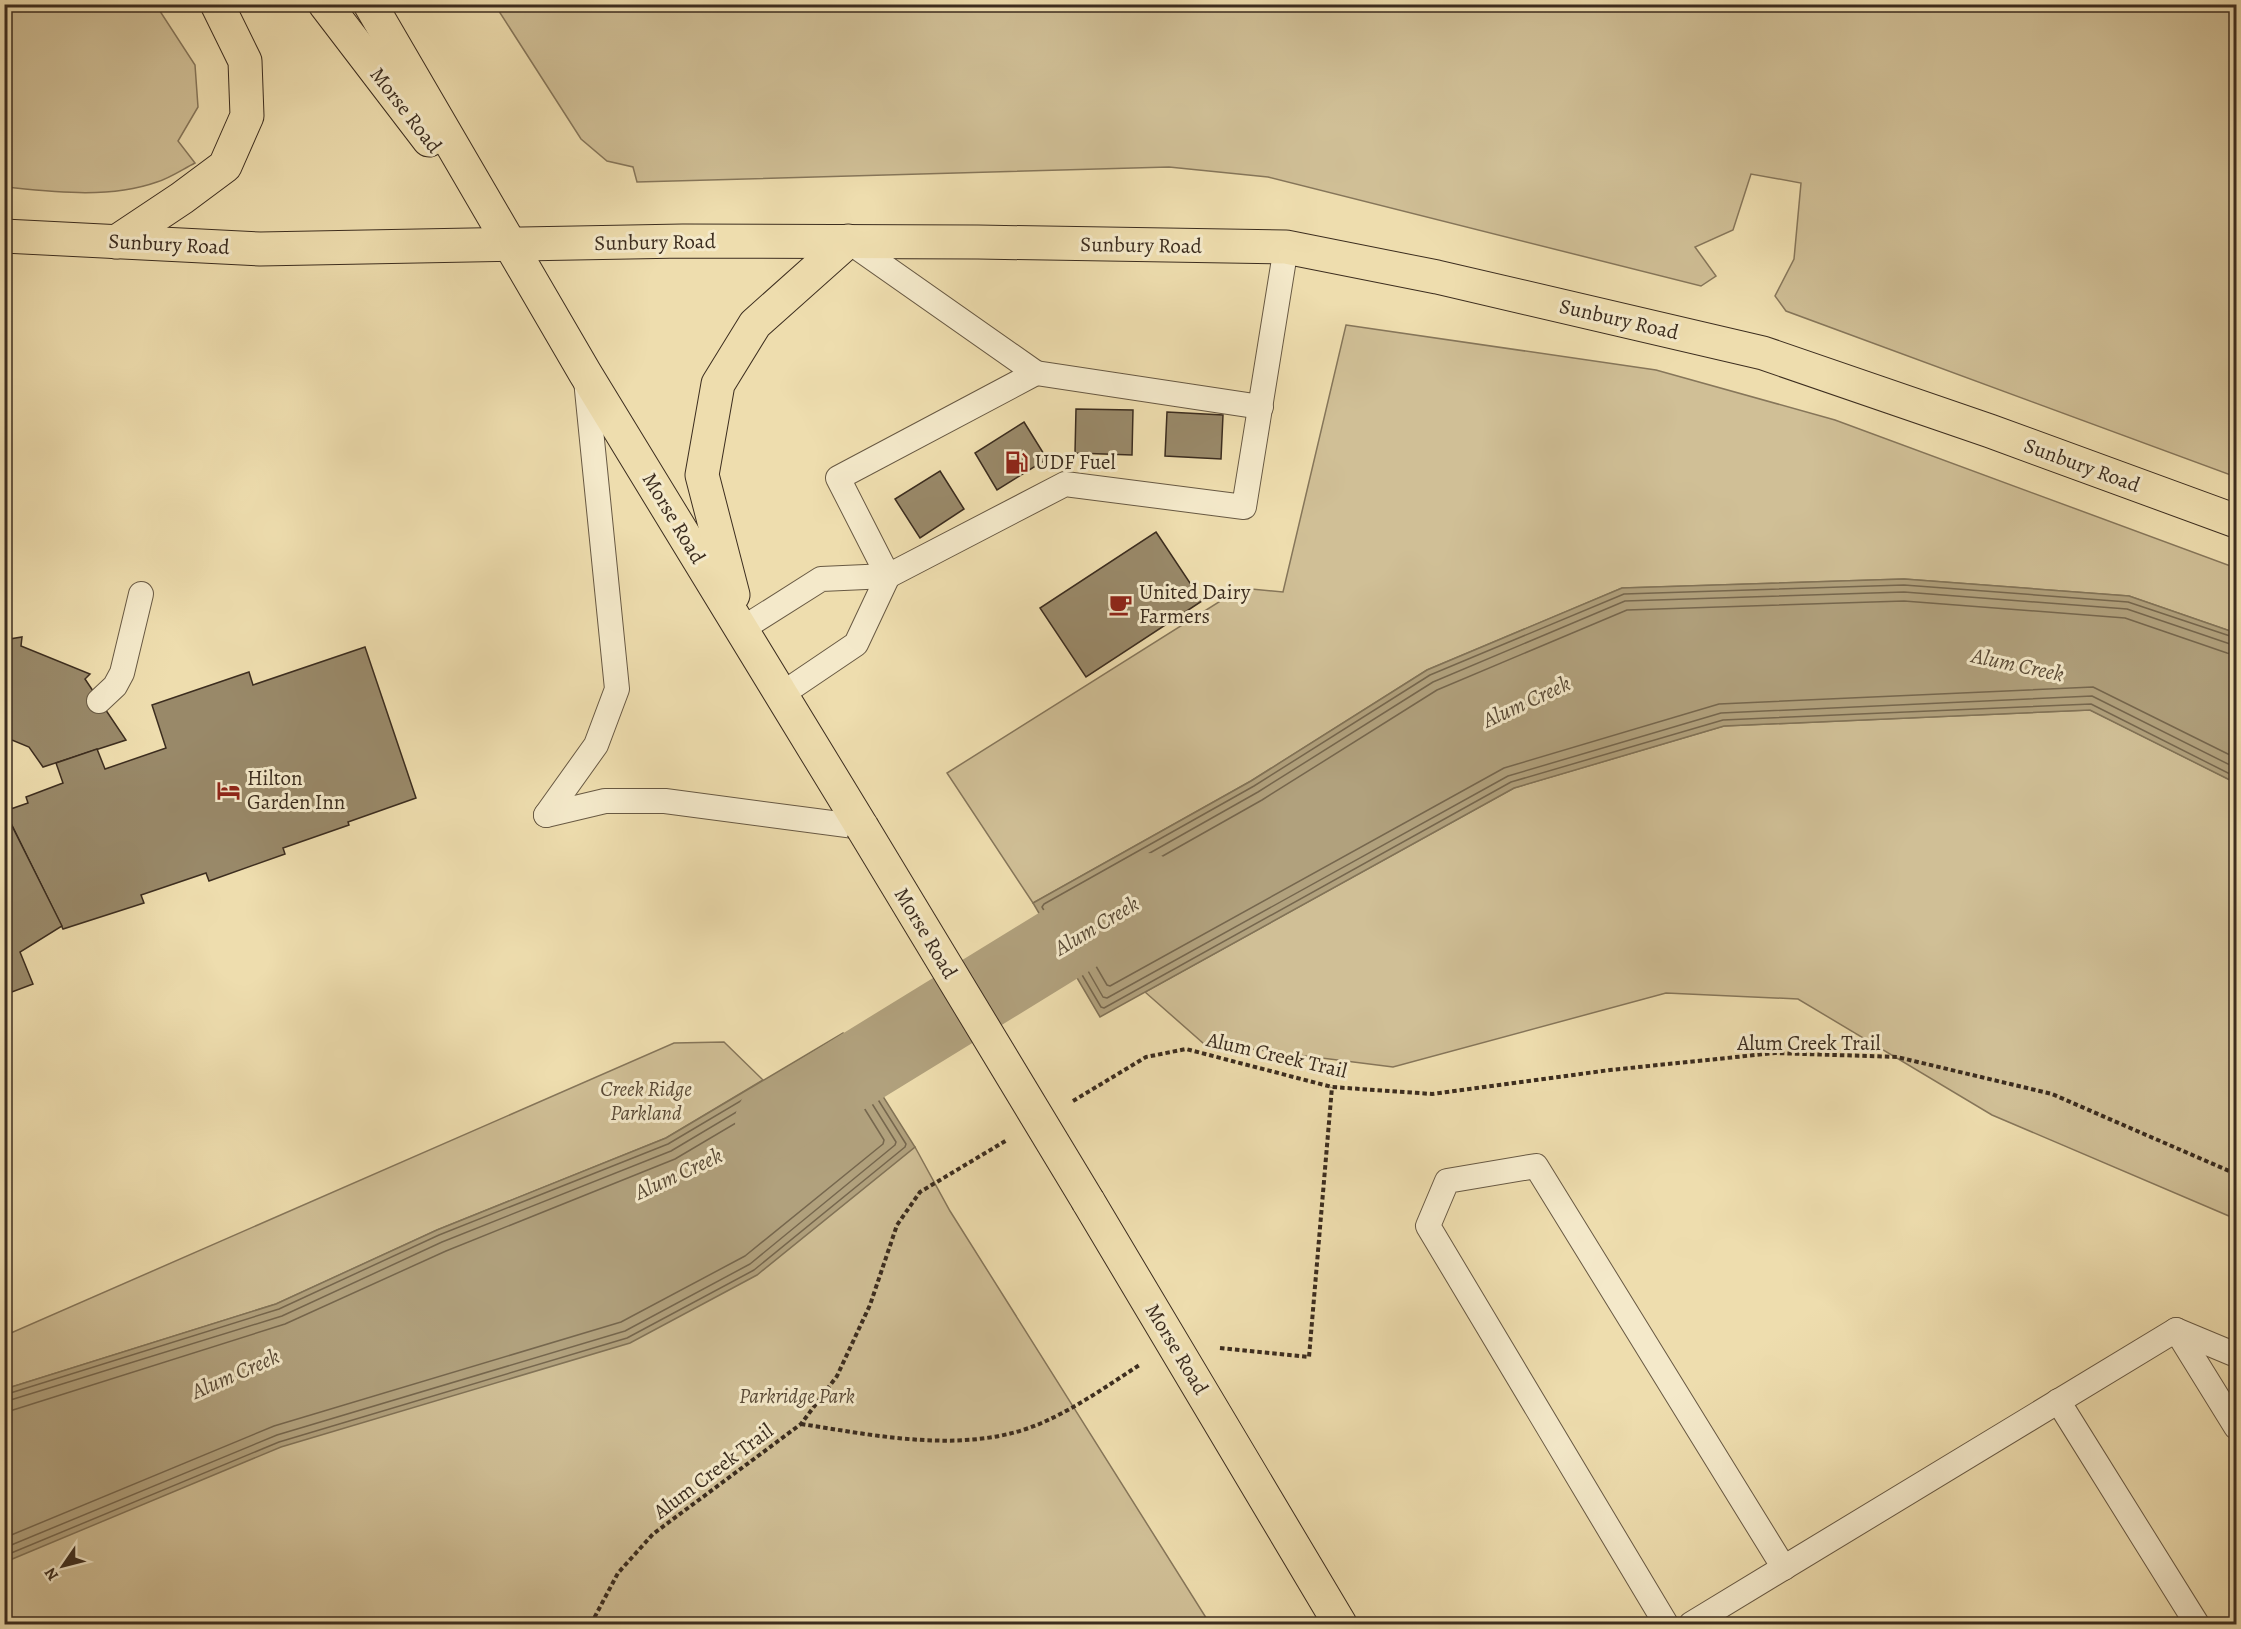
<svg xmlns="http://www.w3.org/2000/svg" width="2241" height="1629" font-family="Alegreya,serif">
<rect width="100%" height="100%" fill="#eeddae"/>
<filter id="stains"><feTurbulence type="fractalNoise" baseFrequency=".00333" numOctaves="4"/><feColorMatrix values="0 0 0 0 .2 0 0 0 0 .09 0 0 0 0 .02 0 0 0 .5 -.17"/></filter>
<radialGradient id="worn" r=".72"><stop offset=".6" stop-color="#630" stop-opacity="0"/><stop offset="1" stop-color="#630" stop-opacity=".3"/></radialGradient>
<g fill="#d0bf96" stroke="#86765a" stroke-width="1.5">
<path d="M 4,5 L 156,5 L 195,65 L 198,107 L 178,141 L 195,163 C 183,169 170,178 157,182 C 109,199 54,192 5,187 Z"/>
<polygon points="495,5 2236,5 2236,477 1786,311 1775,296 1794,259 1801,183 1751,174 1733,230 1695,247 1716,276 1701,286 1268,177 1169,167 637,182 633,167 607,161 581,139"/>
<polygon points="1346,325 1656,370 1835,420 2236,568 2236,633 2129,596 1904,579 1622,588 1427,670 1251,781 1033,903 947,773 1241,588 1283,592"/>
<polygon points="2090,710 2236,783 2236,1219 1992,1115 1798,999 1666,993 1393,1067 1203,1043 1145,992 1514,788 1724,726"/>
<polygon points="724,1042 763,1080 666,1138 437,1230 276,1304 5,1389 4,1336 674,1043"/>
<polygon points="915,1147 950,1211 1210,1624 5,1624 5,1484 747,1168"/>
</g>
<g fill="#b1a17d" stroke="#827357" stroke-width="1.5">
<polygon points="1904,579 2129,596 2236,633 2236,783 2090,710 1724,726 1514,788 1100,1017 1033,903 1251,781 1427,670 1622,588"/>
<polygon points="843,1033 915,1147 757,1275 630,1343 281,1447 5,1562 5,1389 276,1304 437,1230 666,1138"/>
</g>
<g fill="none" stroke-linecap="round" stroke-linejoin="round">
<g stroke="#76674e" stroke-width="1.5">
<polyline points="2236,638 2128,602 1904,585 1624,594 1430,675 1254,786 1044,904 1042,907 1101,1007 1104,1008 1511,782 1723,720 2091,704 2236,777"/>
<polyline points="2236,646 2127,609 1904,592 1625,601 1433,682 1258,792 1054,907 1053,910 1103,997 1107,998 1508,776 1721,713 2092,696 2236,768"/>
<polyline points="2236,655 2227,653 2125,618 1904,601 1627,610 1437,690 1262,800 1067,910 1065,913 1107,985 1110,986 1504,768 1719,704 2093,687 2236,758"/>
<polyline points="4,1395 279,1309 439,1235 668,1144 840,1042 843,1044 906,1144 905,1147 754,1270 627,1338 279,1442 4,1556"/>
<polyline points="4,1402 282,1316 442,1242 671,1151 837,1052 841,1054 896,1142 895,1145 750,1264 625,1331 277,1435 4,1548"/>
<polyline points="4,1411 13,1410 285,1324 446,1251 675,1159 834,1065 838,1066 884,1140 883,1144 745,1256 621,1322 274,1426 4,1538"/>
</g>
<polyline stroke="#b1a17d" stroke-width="76" points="773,1121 1147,891"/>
</g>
<g fill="#998969" stroke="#3c2d1f" stroke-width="1.5">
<polygon points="1076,409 1133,410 1132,455 1075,453"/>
<polygon points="1167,412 1223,415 1221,459 1165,456"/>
<polygon points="1024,422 1047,459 997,490 975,453"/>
<polygon points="940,471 964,509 920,538 895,499"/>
<polygon points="1156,532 1202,601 1086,677 1040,608"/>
<polygon points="22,637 21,646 90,674 85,679 126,740 43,767 29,747 12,740 4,741 4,640"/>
<polygon points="365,647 416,798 348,822 349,825 283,848 285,854 209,881 206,873 141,895 144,903 63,929 5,811 28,803 26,797 63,783 56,763 97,749 105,769 166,748 152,705 249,672 253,685"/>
<polygon points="4,810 62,926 20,952 33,984 4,995"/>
</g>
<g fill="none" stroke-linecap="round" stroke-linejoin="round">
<defs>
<g id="service">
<polyline points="848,241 1036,373 838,478 888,576"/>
<polyline points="1036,373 1261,407"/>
<polyline points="742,629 821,579 888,576 1065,484 1244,507 1286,247"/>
<polyline points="782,694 856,644 888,576"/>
<polyline points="99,701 115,686 122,673 141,594"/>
<polyline points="546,815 596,745 617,689 586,380"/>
<polyline points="546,815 605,801 665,801 862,827"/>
<polyline points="2176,1330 2236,1427"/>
<polyline points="2058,1401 2197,1624"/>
<polyline points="1666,1624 1428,1226 1447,1181 1536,1166 1784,1568"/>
<polyline points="1691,1624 2176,1330 2236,1355"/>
</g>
<g id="primary">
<polyline points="325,4 429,140"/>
<polyline points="370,4 585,373 862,827"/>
<polyline points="4,236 260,249 683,241 978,242 1286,247 1437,277 1763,353 1990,431 2236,521"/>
<polyline points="116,242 182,198 225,166 247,116 245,61 217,4"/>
<polyline points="733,595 702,475 718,384 755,324 848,241"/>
<polyline points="1088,1201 1340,1624"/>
</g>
</defs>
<use href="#service" stroke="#685943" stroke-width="26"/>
<use href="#primary" stroke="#3c2d1f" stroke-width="35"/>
<g stroke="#3c2d1f" stroke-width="4" stroke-dasharray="4.5 3" stroke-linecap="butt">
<polyline points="1073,1101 1146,1057 1186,1049 1332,1087 1432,1094 1610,1070 1775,1053 1897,1057 2052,1094 2236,1174"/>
<polyline points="1220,1348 1309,1357 1332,1087"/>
<path d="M 801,1424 C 879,1436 971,1456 1046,1421 C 1079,1406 1110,1384 1141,1364"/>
<polyline points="591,1624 618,1573 653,1534 801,1424 837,1376 870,1305 897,1225 920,1192 1007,1140"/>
</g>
<use href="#service" stroke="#f4e9ca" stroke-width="24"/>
<use href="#primary" stroke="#eeddae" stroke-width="33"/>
<defs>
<polyline id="primary-bridge" points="862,827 1088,1201"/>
</defs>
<use href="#primary-bridge" stroke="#3c2d1f" stroke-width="35" stroke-linecap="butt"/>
<use href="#primary-bridge" stroke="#eeddae" stroke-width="33"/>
</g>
<defs>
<symbol id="fuel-bare" viewBox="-9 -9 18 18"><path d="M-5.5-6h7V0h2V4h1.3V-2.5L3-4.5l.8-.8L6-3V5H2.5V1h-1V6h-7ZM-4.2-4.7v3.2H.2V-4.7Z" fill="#8f2418" stroke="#f4e9ca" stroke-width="2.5" paint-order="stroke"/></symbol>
<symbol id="cafe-bare" viewBox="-9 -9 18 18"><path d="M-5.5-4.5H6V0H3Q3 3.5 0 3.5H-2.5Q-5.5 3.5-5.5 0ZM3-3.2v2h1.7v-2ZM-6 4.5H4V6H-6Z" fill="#8f2418" stroke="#f4e9ca" stroke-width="2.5" paint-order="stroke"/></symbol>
<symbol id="hotel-bare" viewBox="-9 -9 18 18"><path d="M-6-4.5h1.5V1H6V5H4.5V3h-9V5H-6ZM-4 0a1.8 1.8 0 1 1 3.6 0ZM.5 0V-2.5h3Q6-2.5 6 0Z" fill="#8f2418" stroke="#f4e9ca" stroke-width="2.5" paint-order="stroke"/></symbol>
</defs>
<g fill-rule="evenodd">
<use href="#fuel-bare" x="1000" y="446" width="33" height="33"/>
<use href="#cafe-bare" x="1104" y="588" width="33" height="33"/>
<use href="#hotel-bare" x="212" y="774" width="33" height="33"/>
</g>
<g text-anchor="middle" stroke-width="6" stroke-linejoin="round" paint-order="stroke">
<g font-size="21" fill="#3c2d1f" stroke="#f4e9ca">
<text transform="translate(406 110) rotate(52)" y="7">Morse Road</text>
<text transform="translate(655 242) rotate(-1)" y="7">Sunbury Road</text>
<text transform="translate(169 244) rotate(3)" y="7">Sunbury Road</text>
<text transform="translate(1141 245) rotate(1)" y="7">Sunbury Road</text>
<text transform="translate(1619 319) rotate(13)" y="7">Sunbury Road</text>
<text transform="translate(2082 465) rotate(20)" y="7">Sunbury Road</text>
<text transform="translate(674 518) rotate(59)" y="7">Morse Road</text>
<text transform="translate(926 933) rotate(59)" y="7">Morse Road</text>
<text x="1809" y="1050">Alum Creek Trail</text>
<text transform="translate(1277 1055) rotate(13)" y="7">Alum Creek Trail</text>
<text transform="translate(1177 1349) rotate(59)" y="7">Morse Road</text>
<text transform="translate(713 1471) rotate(-37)" y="7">Alum Creek Trail</text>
</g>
<g font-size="21" fill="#3c2d1f" stroke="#f4e9ca" text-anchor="start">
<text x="1035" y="469">UDF Fuel</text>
<text x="1139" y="599">United Dairy<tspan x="1139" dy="24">Farmers</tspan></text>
<text x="247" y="785">Hilton<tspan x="247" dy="24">Garden Inn</tspan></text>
</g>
<g font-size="21" font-style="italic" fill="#5a4a37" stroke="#f4e9ca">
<text x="646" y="1096">Creek Ridge<tspan x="646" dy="24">Parkland</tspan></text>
<text x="797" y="1403">Parkridge Park</text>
</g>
<g font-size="22" font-style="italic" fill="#594a36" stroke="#f4e9ca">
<text transform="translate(2018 664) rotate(12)" y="8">Alum Creek</text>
<text transform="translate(1526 701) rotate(-25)" y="8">Alum Creek</text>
<text transform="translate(1096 925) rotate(-31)" y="8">Alum Creek</text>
<text transform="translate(678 1173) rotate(-25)" y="8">Alum Creek</text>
<text transform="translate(235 1373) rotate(-24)" y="8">Alum Creek</text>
</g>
</g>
<rect width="2241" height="1629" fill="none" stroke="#eeddae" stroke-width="24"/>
<rect x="6" y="6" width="2229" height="1617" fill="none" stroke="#3c2d1f" stroke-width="3"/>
<rect x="12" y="12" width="2217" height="1605" fill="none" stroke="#3c2d1f" stroke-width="1.5"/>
<g transform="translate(63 1566) rotate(235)" stroke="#f4e9ca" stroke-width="4.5" paint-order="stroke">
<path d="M0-4.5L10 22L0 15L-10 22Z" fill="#3c2d1f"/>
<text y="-9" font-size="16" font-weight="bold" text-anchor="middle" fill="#3c2d1f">N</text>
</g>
<rect width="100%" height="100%" filter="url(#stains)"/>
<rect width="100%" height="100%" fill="url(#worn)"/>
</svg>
